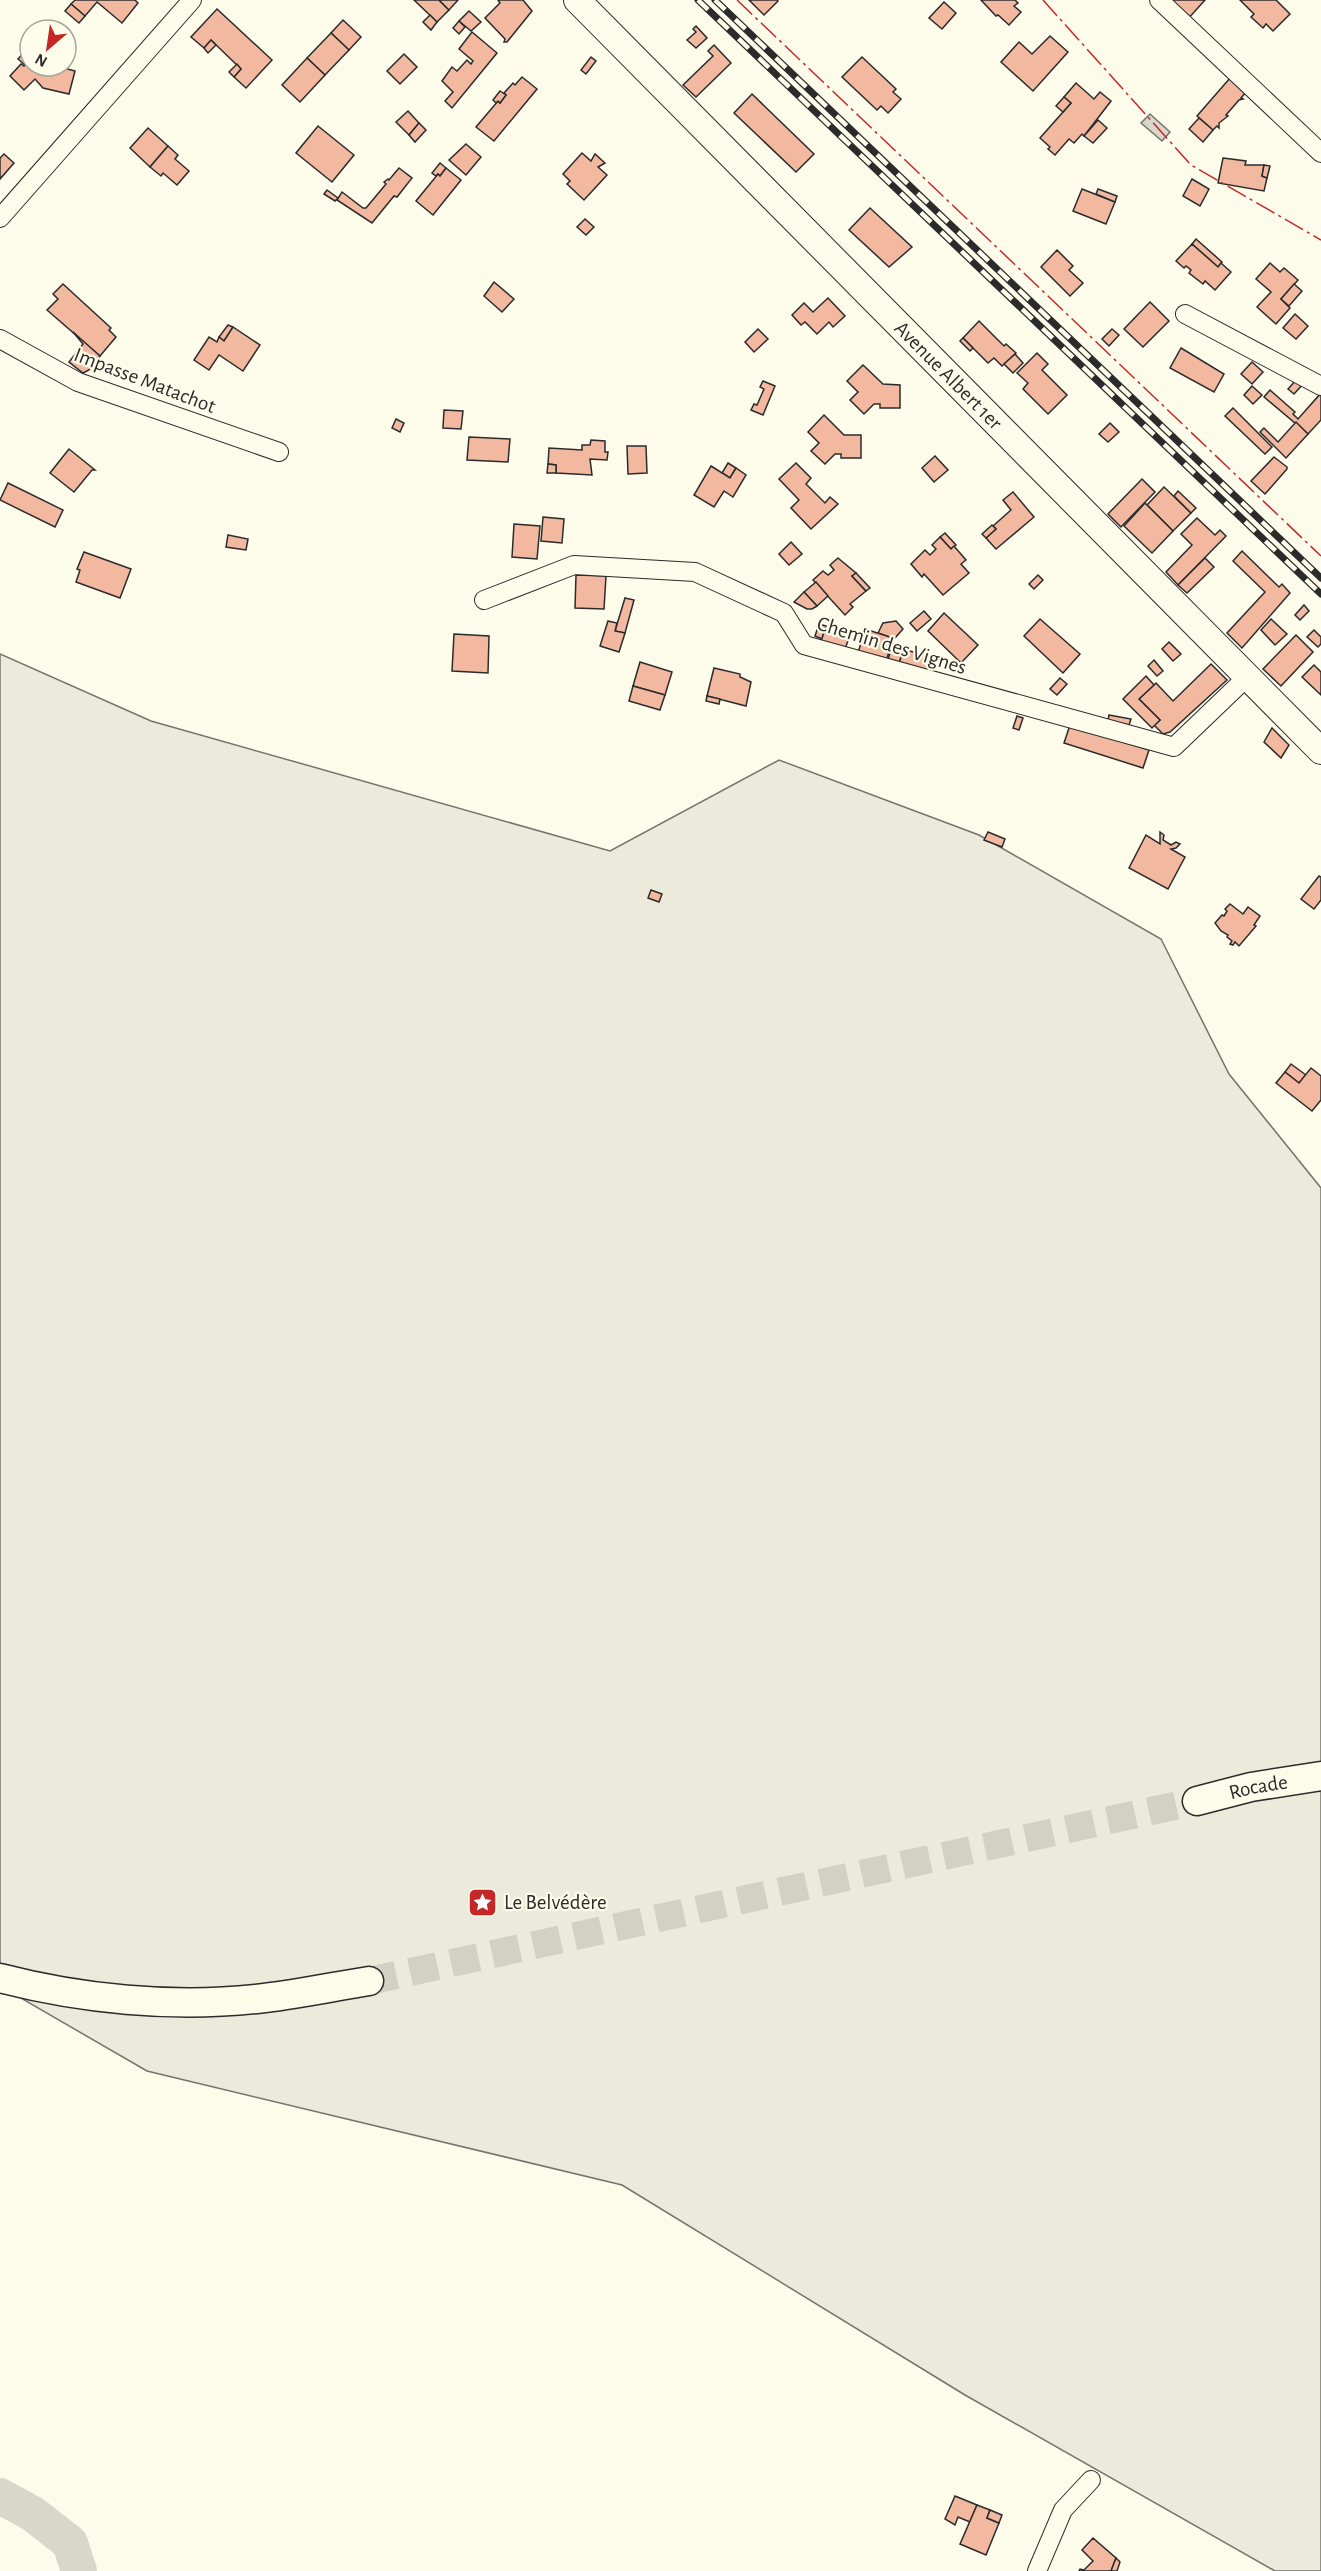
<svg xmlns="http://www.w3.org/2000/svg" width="1321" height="2571" font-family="'Alegreya Sans',sans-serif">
<rect width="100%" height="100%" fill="#fdfbea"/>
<polygon fill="#ecebdb" stroke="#74746e" stroke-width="1.5" points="0,654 151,721 610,851 779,760 979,835 1161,939 1229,1074 1321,1188 1321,2571 1275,2571 965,2395 622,2185 147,2071 0,1986"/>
<polygon fill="#d8d7c9" stroke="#74746e" stroke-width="1.5" points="1150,114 1170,132 1162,141 1141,123"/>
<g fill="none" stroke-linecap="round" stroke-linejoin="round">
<polyline stroke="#d8d7c9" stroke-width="36" points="0,2496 33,2514 70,2543 79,2571"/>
</g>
<g fill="#f2b8a0" stroke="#2b2b2b" stroke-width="1.5">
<polygon points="75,0 135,0 138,3 122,23 97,2 85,16 71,4"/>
<polygon points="414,0 439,0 449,10 437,22"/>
<polygon points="439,0 458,0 449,10"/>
<polygon points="498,0 523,0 532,11 507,42 504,42 505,39 485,18 500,3"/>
<polygon points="749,0 777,0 778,1 764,15"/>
<polygon points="981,0 1015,0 1018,3 1014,6 1021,12 1009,25 998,15 996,16"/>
<polygon points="1165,0 1205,0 1187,20"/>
<polygon points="1240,0 1276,0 1290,14 1273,31 1266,24 1263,28 1251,17 1254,14"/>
<polygon points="944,2 956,13 942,29 929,18"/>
<polygon points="71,4 85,16 79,23 65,11"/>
<polygon points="217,9 272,60 246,88 234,77 241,69 211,40 204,48 191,37"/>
<polygon points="469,11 481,22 471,31 459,21"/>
<polygon points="430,15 437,22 431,30 423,22"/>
<polygon points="343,20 361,37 349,50 331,33"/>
<polygon points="459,21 465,27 459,34 453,28"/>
<polygon points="696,26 707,38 696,48 687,40 696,32 693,29"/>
<polygon points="472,32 497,53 452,108 445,101 453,92 442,81 452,67 457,71 467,60 471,64 473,61 459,49"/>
<polygon points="331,33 349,50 325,75 307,58"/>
<polygon points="1050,36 1068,52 1033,91 1001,62 1019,42 1032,54"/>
<polygon points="211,40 216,45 208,53 204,48"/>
<polygon points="714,45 731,63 696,97 683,85 713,56 708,51"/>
<polygon points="27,49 30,52 30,60 25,65 18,59"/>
<polygon points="404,54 417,67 400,84 387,71"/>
<polygon points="591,57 596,61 586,74 581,70"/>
<polygon points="862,57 896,89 893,92 901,99 888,113 881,106 877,110 842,77"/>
<polygon points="307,58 325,75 300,102 282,85"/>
<polygon points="30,60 30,66 57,66 75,71 69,94 43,88 35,79 24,90 10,76 21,64 24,66"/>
<polygon points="237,64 241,69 234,77 229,72"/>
<polygon points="522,77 537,89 494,141 476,127 498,101 500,103 506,95 504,93 513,83 515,85"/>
<polygon points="1230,78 1246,92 1241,98 1243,99 1239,100 1226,115 1228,116 1219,123 1219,128 1217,126 1213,130 1197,116"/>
<polygon points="1076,83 1094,99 1100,92 1111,101 1084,136 1082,134 1074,143 1069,139 1055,155 1048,149 1050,147 1040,138 1071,103 1064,97"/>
<polygon points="500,91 506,95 500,103 498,101 496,103 493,100"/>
<polygon points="752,94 814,154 796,172 734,113"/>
<polygon points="1064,97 1071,103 1063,112 1056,106"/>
<polygon points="408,111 419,123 409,135 396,122"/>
<polygon points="1199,118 1213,130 1203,142 1189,129"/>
<polygon points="1098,120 1107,128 1093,143 1084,136"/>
<polygon points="419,123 426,130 415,142 409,135"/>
<polygon points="318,126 354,155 332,182 296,153"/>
<polygon points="148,128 168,146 150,167 130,148"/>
<polygon points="466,144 481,157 466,175 449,160"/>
<polygon points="168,146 178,155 175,159 189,171 177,185 163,173 161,176 150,167"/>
<polygon points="582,153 591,161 595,154 605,163 598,167 607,175 584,200 567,184 570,181 563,174"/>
<polygon points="4,154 14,163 0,179 0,158"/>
<polygon points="1223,158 1246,161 1245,165 1264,165 1262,176 1267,178 1264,191 1218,183"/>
<polygon points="440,163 446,168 440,176 438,174 436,176 432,173"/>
<polygon points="1264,165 1270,166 1267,178 1262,176"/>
<polygon points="399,168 412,178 397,197 394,196 372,223 337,200 342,192 363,208 366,208 386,184 384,182 388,179 389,180"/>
<polygon points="446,168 461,180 433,215 416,201 438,174 440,176"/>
<polygon points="1192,179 1209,189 1200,206 1183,196"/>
<polygon points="1082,189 1115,202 1106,224 1073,211"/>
<polygon points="1098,189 1117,196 1115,202 1096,194"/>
<polygon points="327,190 338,198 335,201 324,194"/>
<polygon points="870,208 912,247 889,267 849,230"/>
<polygon points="585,219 594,227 586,235 577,227"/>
<polygon points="1196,239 1222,262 1218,267 1192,244"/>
<polygon points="1192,244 1218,267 1221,263 1231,272 1215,290 1205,281 1203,284 1189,273 1191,270 1186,266 1184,268 1176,261"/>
<polygon points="1057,250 1073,266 1069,270 1083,283 1070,296 1041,267"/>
<polygon points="1270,263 1280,272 1284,268 1298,280 1281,299 1290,308 1276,324 1257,307 1271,292 1256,279"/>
<polygon points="494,282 514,299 502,312 484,296"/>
<polygon points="63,284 111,328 109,330 116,337 100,356 47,310 58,299 53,294"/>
<polygon points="1294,284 1302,291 1289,306 1281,299"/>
<polygon points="828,298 845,316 833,327 829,322 817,334 805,322 801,325 792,315 804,303 813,312"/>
<polygon points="1150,302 1169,321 1143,347 1124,329"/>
<polygon points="1295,314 1308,326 1296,339 1283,328"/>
<polygon points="979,321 1004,346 1006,344 1016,353 1002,366 994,358 988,363 963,338"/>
<polygon points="228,325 233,327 224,341 219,337"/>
<polygon points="233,327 260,345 243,371 219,355 209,370 194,360 209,337 217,342 219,337 224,341"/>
<polygon points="758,329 768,339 754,352 745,342"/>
<polygon points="1112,329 1119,335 1109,346 1102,339"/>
<polygon points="73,332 100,356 89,370 83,373 69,362 83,344"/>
<polygon points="963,338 973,348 970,351 960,341"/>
<polygon points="1181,348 1224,374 1214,392 1170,368"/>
<polygon points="1037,353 1048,364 1042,370 1067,395 1048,414 1023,389 1028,383 1017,373"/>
<polygon points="1015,354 1023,363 1013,373 1004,364"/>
<polygon points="1252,362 1263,372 1252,384 1241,374"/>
<polygon points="863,365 883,384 900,385 900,408 880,408 880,404 874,404 864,414 850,400 858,392 847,381"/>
<polygon points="1297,379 1303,384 1294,394 1288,389"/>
<polygon points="763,381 775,386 763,415 751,410 754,404 757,405 764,389 760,387"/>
<polygon points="1252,386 1262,395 1253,404 1244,395"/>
<polygon points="1270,390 1295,412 1293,414 1298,419 1321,393 1321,420 1308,434 1264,397"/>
<polygon points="1233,408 1272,447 1265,454 1225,416"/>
<polygon points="444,410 463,411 461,429 443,428"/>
<polygon points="824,415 844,435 861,435 861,458 841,458 841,454 835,454 825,464 811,451 819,443 808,432"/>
<polygon points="396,419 404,423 400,432 392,428"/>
<polygon points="1296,422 1308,434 1286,458 1260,432 1264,428 1278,442"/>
<polygon points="1110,423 1119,432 1108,442 1099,434"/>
<polygon points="469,437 510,439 508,462 467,460"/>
<polygon points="591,440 605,441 605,452 608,452 607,460 590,459 592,475 556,473 556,465 548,464 549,448 582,450 582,445 590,445"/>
<polygon points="627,446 646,446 647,473 628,474"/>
<polygon points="69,449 95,470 92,470 74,492 50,473"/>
<polygon points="935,456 948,470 934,482 922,468"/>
<polygon points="1274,457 1287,467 1287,469 1265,494 1251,481"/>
<polygon points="728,463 736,468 730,478 722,473"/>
<polygon points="796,463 811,478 806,484 825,503 830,497 838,504 811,529 791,508 799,500 779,479"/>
<polygon points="548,464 556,465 556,473 547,473"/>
<polygon points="711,466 730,478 736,468 746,475 733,497 724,491 714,507 694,495"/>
<polygon points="1142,479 1155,492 1121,527 1108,514"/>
<polygon points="8,483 63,510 55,527 0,500"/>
<polygon points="1164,487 1191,513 1173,531 1147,505"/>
<polygon points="1178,491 1196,508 1191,513 1174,496"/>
<polygon points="1013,492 1034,517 996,549 986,538 996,529 993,526 1011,510 1003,500"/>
<polygon points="1145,503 1173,531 1152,553 1124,526"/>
<polygon points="543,517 564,519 562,543 541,541"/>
<polygon points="1197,518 1215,535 1220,530 1226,536 1178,585 1166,572 1192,545 1181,534"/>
<polygon points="514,524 540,526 537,559 512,557"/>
<polygon points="992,525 996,529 986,538 982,534"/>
<polygon points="945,533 956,545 951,549 940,537"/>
<polygon points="228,535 248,539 246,550 226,547"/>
<polygon points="940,537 951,549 954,546 966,560 961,564 969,573 943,595 924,574 922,577 911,564 925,550 930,555 936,549 932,545"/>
<polygon points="791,542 802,554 789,565 779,554"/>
<polygon points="1242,551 1279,587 1282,584 1290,593 1242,648 1227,633 1265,592 1233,561"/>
<polygon points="84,552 131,569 120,598 76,582 80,570 77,569"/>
<polygon points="838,558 856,573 852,576 866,591 850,604 853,607 845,615 813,580 823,571 828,575 834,570 830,565"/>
<polygon points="1205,558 1214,567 1187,593 1178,585"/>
<polygon points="856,573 870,588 866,591 852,576"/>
<polygon points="576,575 606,576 604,609 575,608"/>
<polygon points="1038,575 1043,580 1034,589 1029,584"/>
<polygon points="816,582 828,596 817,606 804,592"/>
<polygon points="804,592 817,606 812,609 807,609 794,602"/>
<polygon points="625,598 634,600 625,633 615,631"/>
<polygon points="1304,605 1309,611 1300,620 1295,615"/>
<polygon points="924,611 931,619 917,631 910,623"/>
<polygon points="944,613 978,645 961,663 928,631"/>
<polygon points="1040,619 1080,654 1063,673 1024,636"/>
<polygon points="1271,619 1287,634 1275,645 1261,630"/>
<polygon points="608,621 617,623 615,631 625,633 619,652 600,646"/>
<polygon points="896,621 903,629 894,639 878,633 883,623"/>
<polygon points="819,624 826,626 822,639 815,636"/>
<polygon points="865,629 893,638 886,662 858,653"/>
<polygon points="825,630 849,638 845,649 821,641"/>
<polygon points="1314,630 1321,637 1321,644 1318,647 1307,637"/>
<polygon points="454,634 489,636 488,673 452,671"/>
<polygon points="1296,635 1313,652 1281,686 1263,669"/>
<polygon points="1169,642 1181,654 1173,661 1162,649"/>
<polygon points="892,645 904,649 899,663 888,660"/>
<polygon points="904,649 931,658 926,673 899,663"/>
<polygon points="1154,660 1163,671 1157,676 1148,666"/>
<polygon points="640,662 672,672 665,695 633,686"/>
<polygon points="1211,664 1227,680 1170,732 1163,734 1154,725 1160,720 1139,699 1156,683 1173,701"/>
<polygon points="1314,665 1321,672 1321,695 1302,677"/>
<polygon points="714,668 740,674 740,677 751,682 746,706 707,696"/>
<polygon points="1146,676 1154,685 1139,699 1160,720 1152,728 1123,699"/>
<polygon points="1060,678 1067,684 1057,695 1050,689"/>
<polygon points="633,686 665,695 660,710 629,701"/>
<polygon points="707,696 720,699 719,704 706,701"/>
<polygon points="1109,715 1131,719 1129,725 1108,720"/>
<polygon points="1017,716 1023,718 1019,730 1013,728"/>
<polygon points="1070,725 1149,750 1143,768 1064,743"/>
<polygon points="1272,728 1289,745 1281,758 1264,742"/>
<polygon points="988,832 1005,839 1002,847 984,840"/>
<polygon points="1160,832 1164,835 1163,840 1171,845 1176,842 1180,844 1176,848 1171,849 1185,857 1168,889 1129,868 1146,835 1160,844"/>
<polygon points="1319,876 1321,877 1321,900 1314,909 1301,899"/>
<polygon points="651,890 662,894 659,902 648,898"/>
<polygon points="1230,904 1243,914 1248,907 1260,916 1254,925 1256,926 1239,946 1235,942 1233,945 1230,944 1232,941 1227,937 1228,935 1221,931 1215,923 1222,915 1224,916 1227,911 1225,909"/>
<polygon points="1291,1064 1306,1075 1299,1083 1285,1072"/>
<polygon points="1311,1068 1321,1076 1321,1100 1312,1111 1276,1083 1285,1072 1299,1083"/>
<polygon points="955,2496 977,2505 970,2522 958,2517 955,2525 945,2519"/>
<polygon points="977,2505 990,2510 987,2518 999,2523 986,2555 960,2544"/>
<polygon points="990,2510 1002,2515 999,2523 987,2518"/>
<polygon points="1093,2538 1116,2558 1111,2571 1079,2571 1080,2569 1084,2570 1093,2561 1082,2550"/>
<polygon points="1116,2558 1120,2562 1117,2571 1111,2571"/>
</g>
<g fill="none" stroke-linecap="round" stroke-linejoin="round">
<polyline stroke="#d3d1c4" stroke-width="28" stroke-dasharray="28 14" stroke-linecap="butt" points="369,1981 1197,1801"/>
<defs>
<g id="street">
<polyline points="1159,0 1321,153"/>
<polyline points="0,218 192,0"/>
<polyline points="1185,314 1321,386"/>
<polyline points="0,339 78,382 279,452"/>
<polyline points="484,600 574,565 695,572 784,613 804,645 1174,747 1247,677"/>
<polyline points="1037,2571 1063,2510 1091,2480"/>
</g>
<g id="secondary">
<path id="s1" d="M 577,0 L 1321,751"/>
</g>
<g id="primary">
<path id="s2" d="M 1197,1801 L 1251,1787 L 1321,1776"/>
<path d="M 0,1978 C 81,1999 172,2008 256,1999 C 294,1995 331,1987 369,1981"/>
</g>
</defs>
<use href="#street" stroke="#2b2b2b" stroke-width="20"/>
<use href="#secondary" stroke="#2b2b2b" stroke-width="28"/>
<use href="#primary" stroke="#2b2b2b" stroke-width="31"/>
<use href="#street" stroke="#fdfbea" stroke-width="18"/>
<use href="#secondary" stroke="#fdfbea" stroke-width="26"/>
<use href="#primary" stroke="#fdfbea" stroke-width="28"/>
<defs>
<g id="rail">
<polyline points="698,0 1321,594"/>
<polyline points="715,0 1321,578"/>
</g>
</defs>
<use href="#rail" stroke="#2b2b2b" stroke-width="7"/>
<use href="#rail" stroke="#fdfbea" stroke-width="4.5" stroke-dasharray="14" stroke-linecap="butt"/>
<g stroke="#c62828" stroke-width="1.5" stroke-dasharray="21 4.5 3 4.5" stroke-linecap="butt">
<polyline points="737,0 1321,556"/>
<polyline points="1043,0 1191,165 1321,240"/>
</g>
</g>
<defs>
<symbol id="sight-square" viewBox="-11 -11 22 22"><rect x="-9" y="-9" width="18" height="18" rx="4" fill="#c62828" stroke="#fdfbea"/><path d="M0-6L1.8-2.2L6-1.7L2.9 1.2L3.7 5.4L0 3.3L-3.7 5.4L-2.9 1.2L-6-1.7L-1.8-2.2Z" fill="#fff"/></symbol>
</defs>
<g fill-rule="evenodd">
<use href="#sight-square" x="466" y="1886" width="33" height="33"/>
</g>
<g text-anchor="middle" stroke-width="4.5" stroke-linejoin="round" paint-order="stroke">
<g font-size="21" fill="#2b2b2b" stroke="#fdfbea">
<text dy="7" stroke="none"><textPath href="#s1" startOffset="528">Avenue Albert 1er</textPath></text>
<text transform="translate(145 380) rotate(21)" y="7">Impasse Matachot</text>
<text transform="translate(892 645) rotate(17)" y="7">Chemin des Vignes</text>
<text dy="7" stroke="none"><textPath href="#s2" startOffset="63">Rocade</textPath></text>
</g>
<g font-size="21" fill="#2b2b2b" stroke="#fdfbea" text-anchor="start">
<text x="504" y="1909">Le Belvédère</text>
</g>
</g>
<g transform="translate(48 48) rotate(209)"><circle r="28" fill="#fdfbea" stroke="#a9a89e" stroke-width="1.5"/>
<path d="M0-4.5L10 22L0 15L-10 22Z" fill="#c62828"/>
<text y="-9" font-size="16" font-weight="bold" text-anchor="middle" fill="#2b2b2b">N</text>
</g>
</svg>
